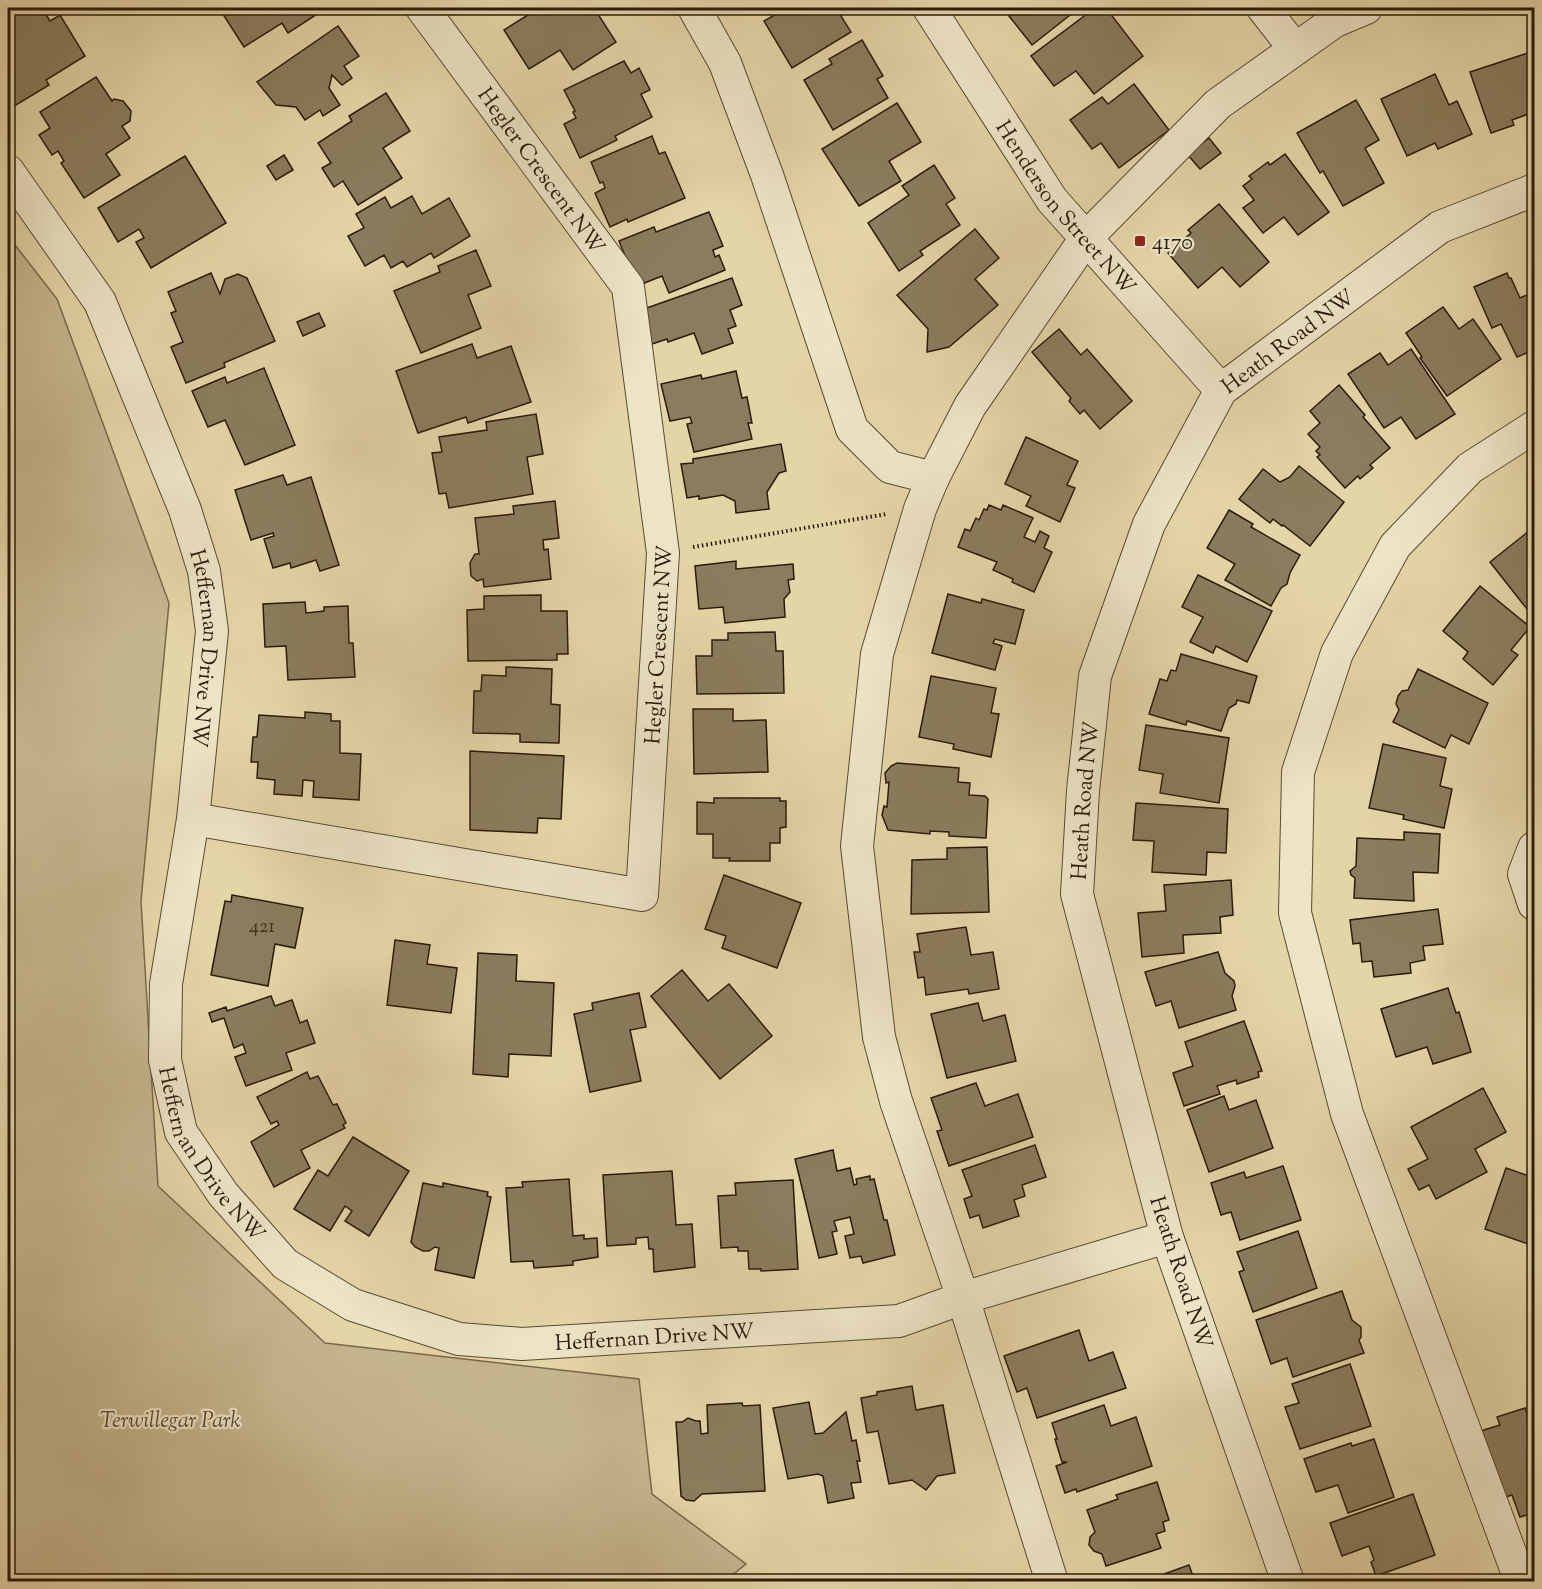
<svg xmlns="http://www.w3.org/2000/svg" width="1542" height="1589" font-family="'Sorts Mill Goudy',serif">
<rect width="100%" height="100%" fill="#e4d5a7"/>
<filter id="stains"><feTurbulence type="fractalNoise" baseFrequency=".00333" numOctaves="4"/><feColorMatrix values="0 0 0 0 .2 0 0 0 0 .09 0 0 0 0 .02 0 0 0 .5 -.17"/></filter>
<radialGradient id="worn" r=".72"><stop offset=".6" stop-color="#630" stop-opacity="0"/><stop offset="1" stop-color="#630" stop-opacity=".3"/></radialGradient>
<polygon fill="#c5b58d" stroke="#78684c" stroke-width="1.5" points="8,236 57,299 169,603 141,901 158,1186 325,1343 639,1379 652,1494 746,1564 725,1581 8,1581"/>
<g fill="#8b7c5d" stroke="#2b1b0c" stroke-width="1.5">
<polygon points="16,8 42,8 50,21 60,15 85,56 46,80 49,85 16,105 8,92 8,13"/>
<polygon points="219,8 320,8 322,11 288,33 282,23 244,47"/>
<polygon points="539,8 594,8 616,42 573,70 560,50 529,69 504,30"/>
<polygon points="787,8 836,8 851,32 792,68 764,21"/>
<polygon points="1019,8 1079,8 1032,45 1009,16"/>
<polygon points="1095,8 1106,8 1143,56 1094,94 1076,71 1054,86 1031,56"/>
<polygon points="338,26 359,56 344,66 352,78 342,85 332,75 329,88 340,105 323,116 320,110 305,120 296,107 276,105 257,82"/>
<polygon points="862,40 883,76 877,79 888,98 833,130 804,80 832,64 829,59"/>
<polygon points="1534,51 1534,112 1512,120 1514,125 1491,133 1470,72"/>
<polygon points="624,61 631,73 639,68 650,90 641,94 652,117 615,136 617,140 580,158 564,124 576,118 573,112 575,111 564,90"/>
<polygon points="1435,74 1449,105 1457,101 1472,134 1438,149 1435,143 1407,156 1381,99"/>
<polygon points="96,77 112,101 114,99 123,101 131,111 130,121 122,126 130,138 106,154 120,175 84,198 61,163 64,161 58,151 52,155 39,135 50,128 40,112"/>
<polygon points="1134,84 1169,130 1119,168 1101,143 1092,149 1070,120 1102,97 1108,104"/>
<polygon points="386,93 410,131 383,148 402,178 358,205 343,181 334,187 322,168 331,163 318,143 352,121 349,116"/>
<polygon points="1356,100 1379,140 1365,148 1384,183 1343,206 1323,171 1320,173 1297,133"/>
<polygon points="897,103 921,142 889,161 901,181 859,206 822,149"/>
<polygon points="652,136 659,154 665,152 685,198 628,222 627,219 610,227 595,193 605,188 603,182 600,183 591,162"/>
<polygon points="1209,138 1221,153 1200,169 1188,155"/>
<polygon points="1285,154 1329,212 1298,235 1284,217 1263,233 1243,208 1254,200 1243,186 1252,179 1249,176 1268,162 1270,165"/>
<polygon points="284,155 293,170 276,180 267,166"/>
<polygon points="185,156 226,223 151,268 136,242 144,238 139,229 118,242 98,208"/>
<polygon points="934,165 955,198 946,204 960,225 920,251 923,255 899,271 868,223 909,195 902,186"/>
<polygon points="412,196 422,214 449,198 470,236 434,258 431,253 407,267 403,261 391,268 384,255 365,266 348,236 364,228 356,214 385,197 391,208"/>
<polygon points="1219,204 1269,262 1240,287 1222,267 1198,288 1168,253 1191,233 1188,230"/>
<polygon points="709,212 723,246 713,250 715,257 719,255 725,270 669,293 662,276 637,286 619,241 654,227 656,232"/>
<polygon points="975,229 999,258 975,279 998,305 949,347 927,352 928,329 897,295"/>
<polygon points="476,250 491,286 468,295 481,328 421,353 394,291 440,272 438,266"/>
<polygon points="211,273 220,294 225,279 238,274 247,278 275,341 224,363 225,367 186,383 171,347 183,342 171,313 176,311 168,292"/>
<polygon points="1507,273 1509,278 1511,278 1520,298 1534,292 1534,350 1517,357 1501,324 1492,328 1474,287"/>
<polygon points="732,278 742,305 730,310 736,326 728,329 733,343 702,354 694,333 668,342 667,339 652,344 641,310"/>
<polygon points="1443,307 1459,329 1473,319 1501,359 1447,396 1420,358 1422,357 1406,333"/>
<polygon points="319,313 325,326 303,336 297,322"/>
<polygon points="1059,329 1081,355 1087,349 1132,401 1100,429 1084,410 1080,414 1069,401 1071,398 1032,352"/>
<polygon points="472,344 477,358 511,346 531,402 468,423 466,417 418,433 396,371"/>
<polygon points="1411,349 1455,414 1416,439 1401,417 1384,428 1348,374 1380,353 1388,365"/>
<polygon points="264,368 295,445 245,465 225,420 208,427 192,391 225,377 227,383"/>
<polygon points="736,371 742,398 747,397 752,423 748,423 752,439 694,452 687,424 692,423 690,417 670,421 661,384 701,375 702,379"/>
<polygon points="1339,385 1365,415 1363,417 1390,448 1370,465 1373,468 1360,479 1358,476 1345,488 1317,457 1320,455 1316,451 1320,447 1308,434 1320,423 1310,411"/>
<polygon points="536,414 543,454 527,457 533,494 449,508 446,493 439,494 432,453 442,452 439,437 487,430 486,422"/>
<polygon points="1026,437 1078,461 1067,485 1075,488 1060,522 1026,506 1031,496 1005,484"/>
<polygon points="781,444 786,471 779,473 767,492 769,509 736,513 735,501 723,495 699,499 699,496 687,498 681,464 693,463 693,459"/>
<polygon points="1299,466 1344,502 1310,546 1283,525 1282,526 1273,519 1270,523 1239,499 1263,469 1280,482 1290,477"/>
<polygon points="283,475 287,485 311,477 339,565 320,571 316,560 291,568 290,563 273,568 264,539 274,536 273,533 251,540 235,490"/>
<polygon points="555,501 559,538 543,540 544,550 548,549 551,579 484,587 483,579 477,581 471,576 470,563 475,554 479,554 475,518 514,514 513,506"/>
<polygon points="989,505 1001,510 1003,505 1033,518 1024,537 1035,542 1040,531 1049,536 1044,548 1052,552 1034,592 1012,582 1013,579 993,570 997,562 958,547 965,529 970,531 976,518 979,520 984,509 987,510"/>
<polygon points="1229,510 1253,524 1251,527 1300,555 1290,573 1287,584 1281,588 1271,606 1225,580 1235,564 1207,548"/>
<polygon points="1534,527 1534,603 1527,609 1490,562"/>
<polygon points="736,561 736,569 793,564 794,579 788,580 790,592 784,599 785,617 725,623 723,607 699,609 695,566"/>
<polygon points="1198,575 1272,611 1247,662 1216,646 1213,653 1190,642 1203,617 1182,607"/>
<polygon points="1480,586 1530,627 1511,650 1518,655 1493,685 1463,659 1468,652 1443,631"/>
<polygon points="948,594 981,603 982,599 1024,610 1015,644 995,639 993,643 1002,646 995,670 932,653"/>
<polygon points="541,595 541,611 567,611 568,654 557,654 557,660 468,661 467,610 484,609 484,596"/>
<polygon points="305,602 306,613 324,611 324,607 348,606 349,643 353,643 355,677 288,680 286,646 265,647 263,604"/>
<polygon points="775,632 776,651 783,651 784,693 697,694 696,656 712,656 712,640 728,640 728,633"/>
<polygon points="1181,654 1257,676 1249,703 1237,700 1236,704 1229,708 1221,731 1187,721 1186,725 1149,714 1160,679 1167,681 1171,670 1176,671"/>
<polygon points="506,667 552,669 551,704 560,705 559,743 520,742 520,734 473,733 474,691 481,691 482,675 506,676"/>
<polygon points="1418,669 1488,703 1469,744 1451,735 1445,748 1393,722 1399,710 1396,704 1398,696 1402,691 1408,690"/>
<polygon points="931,676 996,688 991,713 999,714 991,757 953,749 954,744 919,737"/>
<polygon points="693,709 733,709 733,721 766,720 768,772 694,774"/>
<polygon points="305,712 331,714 331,721 340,721 340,753 361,754 359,800 313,797 314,781 303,780 302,796 274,794 275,780 257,778 258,762 251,762 253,737 257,737 259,715 305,718"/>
<polygon points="1146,725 1229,738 1219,803 1160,793 1163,774 1139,770"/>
<polygon points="1383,744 1446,758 1440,786 1452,789 1444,828 1403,819 1404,815 1369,808"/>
<polygon points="470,751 564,756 561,819 538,818 537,833 470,830"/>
<polygon points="897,763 959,768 958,782 970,783 969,795 985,796 988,799 986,838 949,836 949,832 930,831 930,834 888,830 882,815 884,806 887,807 889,782 886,783 885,773 891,766"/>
<polygon points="714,798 780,798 780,801 786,801 786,827 780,828 780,843 770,843 770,861 729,861 730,858 713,858 713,834 697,834 697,802 714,803"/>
<polygon points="1136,803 1228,809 1226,853 1207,852 1206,875 1152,872 1154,841 1133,840"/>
<polygon points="1404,832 1440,834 1438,873 1413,872 1414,901 1354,898 1355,878 1351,875 1350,871 1356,866 1357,838 1404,840"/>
<polygon points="987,847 989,912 911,914 912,860 947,859 947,848"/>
<polygon points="724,875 801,903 777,968 722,948 726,936 705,929"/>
<polygon points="1231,880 1233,915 1220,917 1221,933 1183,935 1184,953 1142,957 1138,913 1166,911 1164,885"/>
<polygon points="232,895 303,908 295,948 275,944 268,986 211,975 225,901 231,902"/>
<polygon points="1438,909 1443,944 1423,946 1425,960 1410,963 1411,973 1374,977 1372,961 1362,962 1360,943 1353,944 1350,920"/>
<polygon points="966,927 971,955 993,952 999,989 969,994 968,989 926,995 924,977 918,978 914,952 920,952 917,934"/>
<polygon points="395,940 430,945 427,964 457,968 451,1013 387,1005"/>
<polygon points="1218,952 1225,973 1234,981 1235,986 1232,996 1236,1010 1179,1028 1171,1001 1156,1006 1145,972"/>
<polygon points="478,953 517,955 516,981 554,983 551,1056 509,1054 508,1077 473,1074"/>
<polygon points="682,970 708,1001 729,984 772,1036 720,1079 651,996"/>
<polygon points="1448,988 1456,1013 1459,1012 1471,1052 1433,1064 1427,1047 1396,1057 1381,1009"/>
<polygon points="639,993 646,1027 630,1030 641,1081 590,1092 574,1014 593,1010 592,1003"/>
<polygon points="271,996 275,1006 292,1000 300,1023 307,1020 315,1043 286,1053 292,1070 246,1086 235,1057 246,1053 243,1044 234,1048 224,1018 212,1022 209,1013 226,1007 227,1011"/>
<polygon points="978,1003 983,1021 1005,1015 1016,1061 947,1078 931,1014"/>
<polygon points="1244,1021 1262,1071 1258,1072 1259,1077 1237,1084 1236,1080 1217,1086 1220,1094 1184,1106 1173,1073 1193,1066 1185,1042"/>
<polygon points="307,1072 310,1079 318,1076 333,1105 337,1104 346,1123 343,1125 345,1128 301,1150 310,1168 274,1187 251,1142 279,1125 277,1121 271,1124 257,1097"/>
<polygon points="976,1083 985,1106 1018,1094 1033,1137 949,1166 937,1131 942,1130 931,1098"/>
<polygon points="1483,1088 1506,1132 1475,1149 1487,1172 1436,1199 1429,1185 1419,1190 1408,1169 1428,1159 1411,1127"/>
<polygon points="1224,1096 1229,1110 1256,1100 1273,1148 1209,1172 1187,1110"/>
<polygon points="353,1137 409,1171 369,1236 345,1221 352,1211 345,1206 330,1231 294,1209 318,1170 328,1176"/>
<polygon points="1035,1145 1046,1177 1022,1185 1025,1196 1014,1200 1019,1216 983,1228 979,1215 970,1218 964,1199 972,1196 962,1170"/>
<polygon points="833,1150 837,1171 850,1168 854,1185 857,1184 856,1179 870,1176 870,1180 874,1179 884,1220 887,1220 895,1255 863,1263 861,1256 850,1258 845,1236 854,1234 850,1217 834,1221 837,1231 832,1232 837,1254 819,1258 795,1159"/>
<polygon points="1283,1166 1301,1220 1240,1240 1231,1212 1221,1215 1211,1183 1244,1172 1246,1178"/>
<polygon points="1506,1168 1532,1177 1534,1169 1534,1246 1485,1229"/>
<polygon points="672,1171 676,1225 692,1224 695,1267 654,1272 653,1249 649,1249 648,1237 636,1238 636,1244 607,1246 603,1175"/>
<polygon points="569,1179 573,1236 584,1235 584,1239 597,1238 598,1257 573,1261 573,1265 534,1268 533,1261 511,1262 506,1188 523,1187 522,1182"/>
<polygon points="793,1180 798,1269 761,1271 761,1269 749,1269 748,1251 738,1251 738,1247 721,1248 718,1196 736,1195 735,1183"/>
<polygon points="423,1183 443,1187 443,1183 488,1192 487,1196 491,1197 474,1278 435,1270 439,1248 435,1247 429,1251 423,1251 415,1247 411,1242"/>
<polygon points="1298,1231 1317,1288 1253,1312 1239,1272 1244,1270 1237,1252"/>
<polygon points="1342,1291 1352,1320 1361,1327 1361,1337 1359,1340 1364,1353 1293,1377 1287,1358 1271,1364 1256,1320"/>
<polygon points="1079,1330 1089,1361 1113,1352 1126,1388 1037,1418 1027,1388 1017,1392 1004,1356"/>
<polygon points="1350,1364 1371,1426 1300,1449 1285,1407 1299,1403 1292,1384"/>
<polygon points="912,1386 916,1410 943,1405 955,1473 937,1476 926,1490 912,1480 889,1484 878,1431 867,1433 861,1398 877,1395 877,1392"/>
<polygon points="809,1402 815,1434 823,1433 846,1412 852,1441 856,1440 860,1461 857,1461 861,1482 851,1483 854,1498 828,1503 823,1476 818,1474 788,1479 773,1408"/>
<polygon points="742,1403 743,1406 760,1405 765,1491 702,1494 694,1501 686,1500 681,1496 676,1422 682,1422 688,1418 696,1421 700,1421 701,1434 708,1433 707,1405"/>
<polygon points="1104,1405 1111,1426 1136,1417 1152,1466 1077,1492 1076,1489 1065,1493 1056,1466 1067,1462 1062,1462 1055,1439 1057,1439 1052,1423"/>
<polygon points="1525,1408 1534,1435 1534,1513 1520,1517 1512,1495 1493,1501 1471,1434 1500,1425 1497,1417"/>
<polygon points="1374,1439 1394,1497 1348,1513 1338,1485 1316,1492 1304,1459 1351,1443 1352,1446"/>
<polygon points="1157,1482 1169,1520 1163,1522 1165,1531 1156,1534 1161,1548 1106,1566 1102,1554 1094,1551 1089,1545 1090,1537 1095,1532 1087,1510 1118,1499 1116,1495"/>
<polygon points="1413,1494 1435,1555 1376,1576 1371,1562 1374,1560 1369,1546 1342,1556 1330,1523"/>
<polygon points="1189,1565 1195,1582 1142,1582"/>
</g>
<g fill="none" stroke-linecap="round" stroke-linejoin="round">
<defs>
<g id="minor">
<polyline points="694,8 725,63 767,175 852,429 890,467 933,478"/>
<path id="s1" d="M 929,8 L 1052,200 L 1221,390"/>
<polyline points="1263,8 1295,49"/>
<path id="s2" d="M 8,171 L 100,302 L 185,510 L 204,571 L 212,631 L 193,819 L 166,984 L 165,1060 L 181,1132 L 223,1194 L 285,1264 L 353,1305 L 459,1339 L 522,1344 L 899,1321 L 963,1298 L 1167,1237"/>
<path id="s3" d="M 193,819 L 642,895 L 663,553 L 628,287 L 422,8"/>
<polyline points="1534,848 1524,874 1534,904"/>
<polyline points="1052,1582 963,1298 896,1101 879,1037 857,846 877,654 920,509 933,478 970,406 1086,238 1218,104 1335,21 1366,8"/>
<path id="s4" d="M 1288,1582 L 1167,1237 L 1077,894 L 1083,791 L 1095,676 L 1149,524 L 1221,390 L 1440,227 L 1534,190"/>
<polyline points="1521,1582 1347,1114 1295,913 1298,772 1337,653 1395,546 1470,468 1534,427"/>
</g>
</defs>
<use href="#minor" stroke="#594a33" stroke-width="34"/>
<polyline stroke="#2b1b0c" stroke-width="4" stroke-dasharray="1.5 3" stroke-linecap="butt" points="693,547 887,514"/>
<use href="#minor" stroke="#ede4c6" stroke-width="32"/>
</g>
<rect fill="#8f2418" stroke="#ede4c6" stroke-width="2" x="1134" y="235" width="12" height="12" rx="3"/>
<g text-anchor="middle" stroke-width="4.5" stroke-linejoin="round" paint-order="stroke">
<g font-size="20" fill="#433320">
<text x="262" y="932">421</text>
</g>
<g font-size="22" fill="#2b1b0c" stroke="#ede4c6">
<text transform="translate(542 170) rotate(54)" y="8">Hegler Crescent NW</text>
<text dy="8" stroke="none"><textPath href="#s1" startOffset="242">Henderson Street NW</textPath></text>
<text dy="8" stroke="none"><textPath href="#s4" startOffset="1335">Heath Road NW</textPath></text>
<text dy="8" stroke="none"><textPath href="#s3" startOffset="706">Hegler Crescent NW</textPath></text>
<text dy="8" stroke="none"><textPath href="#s2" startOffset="526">Heffernan Drive NW</textPath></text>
<text dy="8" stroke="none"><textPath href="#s4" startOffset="814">Heath Road NW</textPath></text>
<text dy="8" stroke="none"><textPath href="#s2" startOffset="1048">Heffernan Drive NW</textPath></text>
<text transform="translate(1182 1272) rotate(72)" y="8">Heath Road NW</text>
<text dy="8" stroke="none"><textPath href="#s2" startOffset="1570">Heffernan Drive NW</textPath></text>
</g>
<g font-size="22" fill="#2b1b0c" stroke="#ede4c6" text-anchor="start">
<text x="1152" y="249">4170</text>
</g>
<g font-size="22" font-style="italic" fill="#594933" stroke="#ede4c6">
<text x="170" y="1427">Terwillegar Park</text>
</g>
</g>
<rect width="1542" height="1589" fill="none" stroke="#e4d5a7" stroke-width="30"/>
<rect x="9" y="9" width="1524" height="1571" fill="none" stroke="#2b1b0c" stroke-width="3"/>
<rect x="15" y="15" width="1512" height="1559" fill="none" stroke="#2b1b0c" stroke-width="1.5"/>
<rect width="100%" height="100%" filter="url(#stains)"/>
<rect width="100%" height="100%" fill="url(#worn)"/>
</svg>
